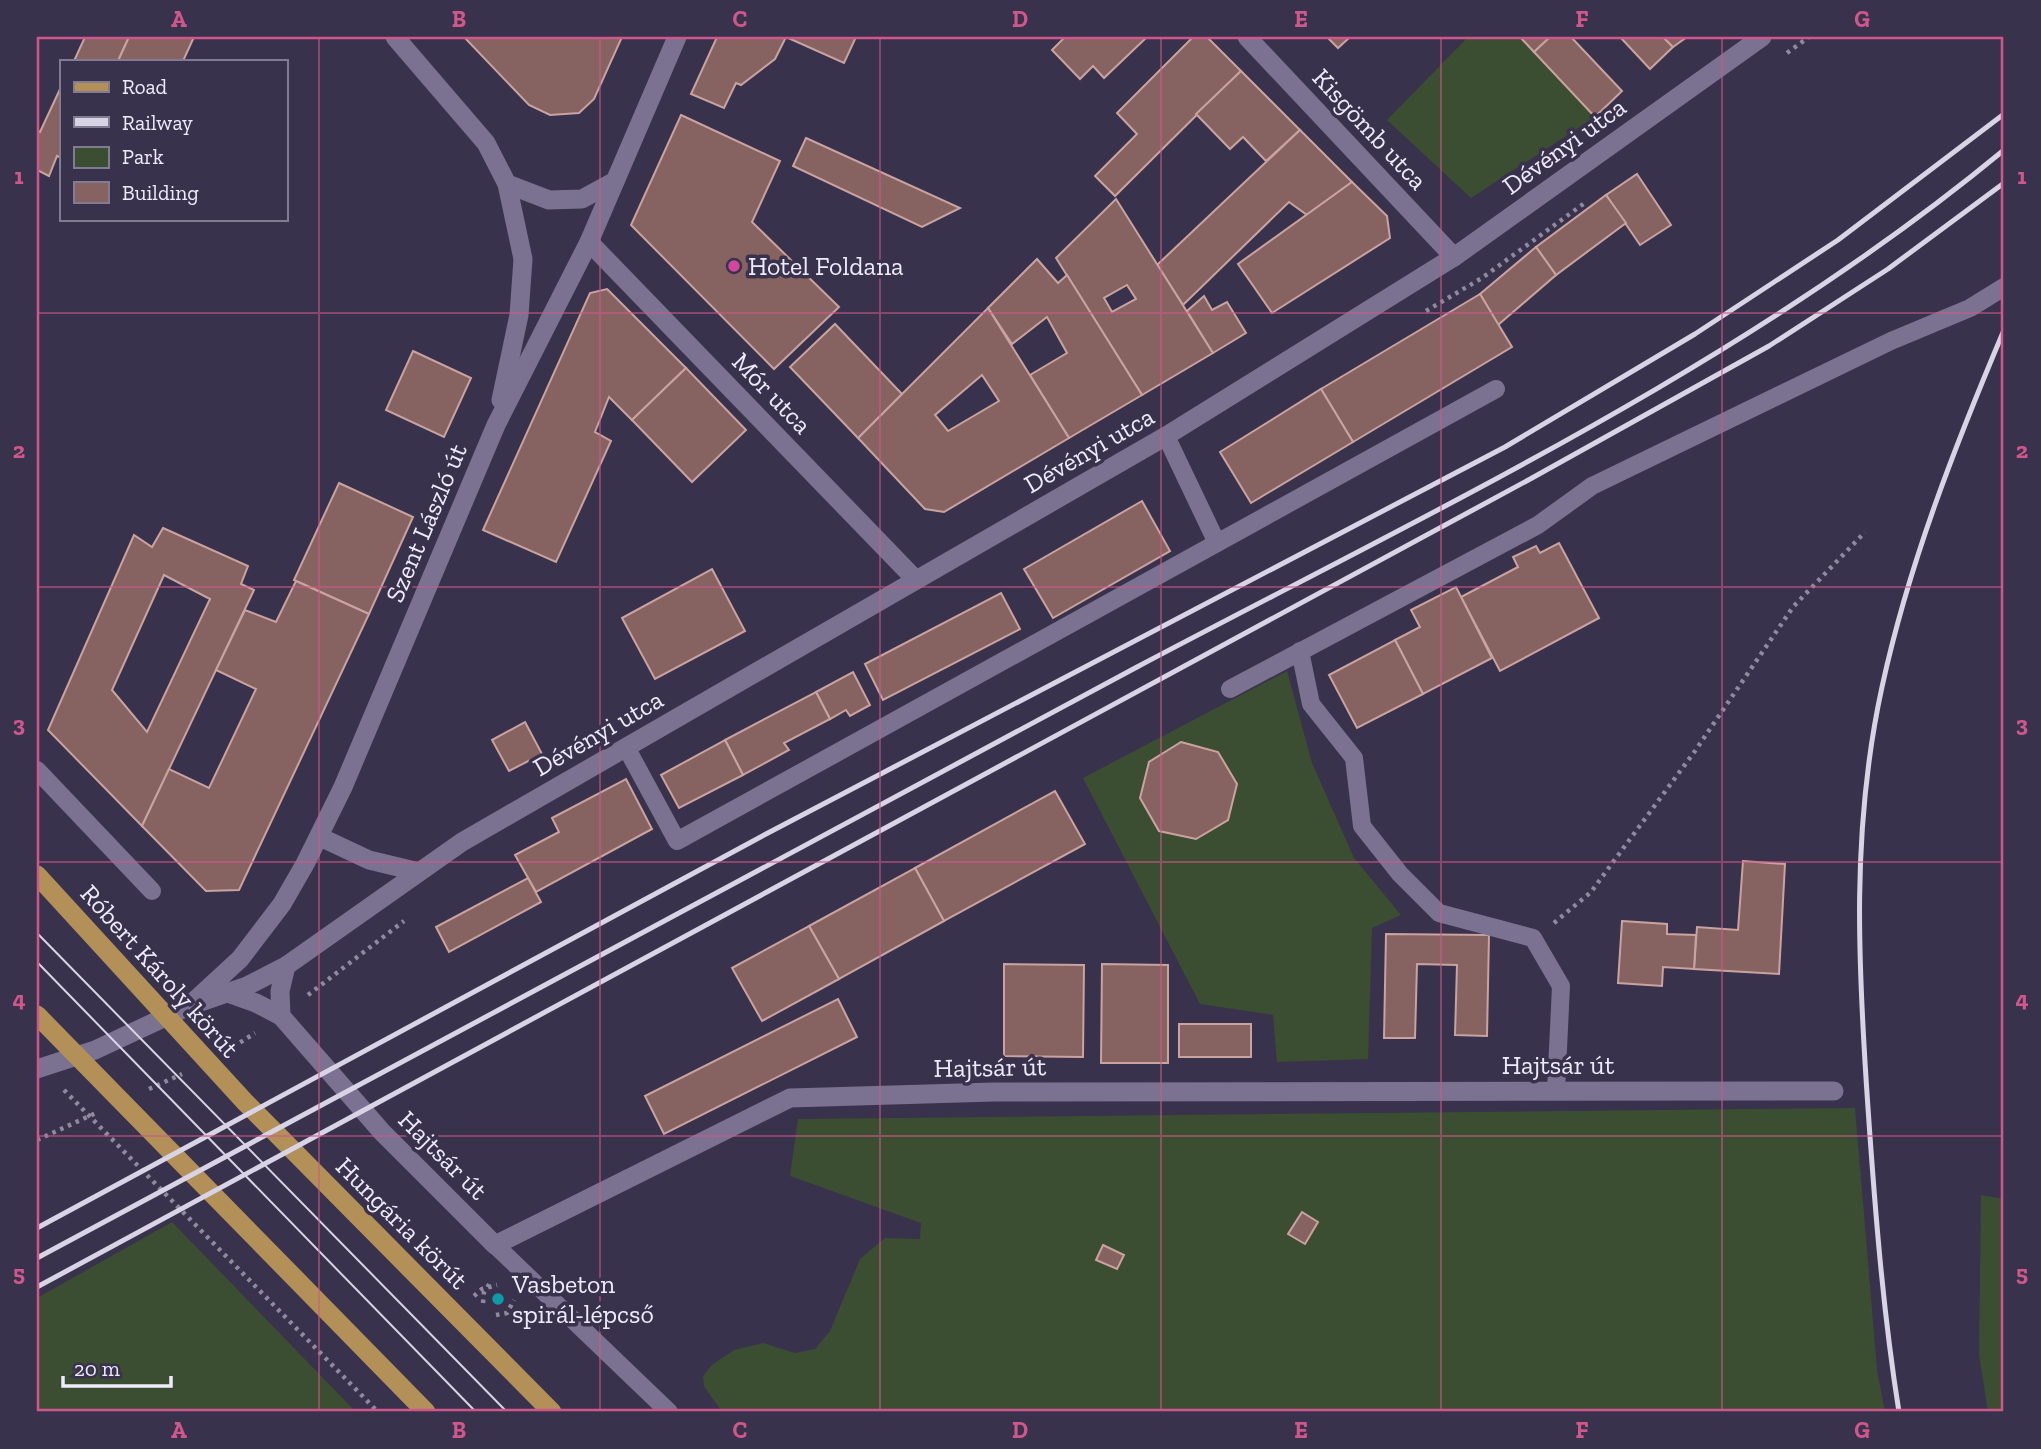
<svg xmlns="http://www.w3.org/2000/svg" width="2041" height="1449" font-family="'Zilla Slab',serif">
<rect width="100%" height="100%" fill="#39324c"/>
<g fill="#3b4e31">
<polygon points="1468,37 1520,37 1595,117 1471,198 1387,120"/>
<polygon points="1287,671 1312,763 1354,858 1401,915 1372,928 1368,1059 1277,1062 1273,1015 1200,1004 1083,778"/>
<polygon points="1855,1108 1877,1370 1885,1412 722,1412 704,1386 703,1376 712,1365 734,1350 763,1343 795,1353 815,1349 830,1331 860,1259 885,1238 920,1239 921,1223 790,1176 798,1119"/>
<polygon points="1981,1195 2004,1199 2004,1412 1988,1412 1979,1354"/>
<polygon points="172,1222 356,1412 37,1412 37,1298"/>
</g>
<g fill="#866360" stroke="#caa3a0" stroke-width="2" fill-rule="evenodd">
<polygon points="85,37 129,37 118,61 74,61"/>
<polygon points="129,37 194,37 183,61 118,61"/>
<polygon points="464,37 622,37 594,99 579,113 550,115 529,105"/>
<polygon points="717,37 786,37 775,59 741,85 736,83 724,108 691,94"/>
<polygon points="786,37 856,37 844,63"/>
<polygon points="1065,37 1147,37 1104,78 1093,66 1080,79 1052,50"/>
<polygon points="1193,37 1207,37 1241,71 1115,196 1095,176 1137,134 1117,113"/>
<polygon points="1327,37 1350,37 1338,48"/>
<polygon points="1520,37 1550,37 1534,52"/>
<polygon points="1550,37 1571,37 1622,91 1595,117 1534,52"/>
<polygon points="1620,37 1663,37 1673,47 1650,69"/>
<polygon points="1663,37 1687,37 1673,47"/>
<polygon points="1241,71 1300,130 1266,161 1243,137 1230,149 1196,114"/>
<polygon points="61,87 61,158 57,156 49,176 37,170 37,130 40,132"/>
<polygon points="681,115 780,161 752,222 839,307 774,369 631,225"/>
<polygon points="1300,130 1352,182 1307,215 1289,202 1183,305 1157,265"/>
<polygon points="806,138 960,208 922,227 793,166"/>
<polygon points="1637,174 1671,225 1640,245 1606,195"/>
<polygon points="1352,182 1387,216 1390,238 1272,313 1238,264"/>
<polygon points="1606,195 1626,223 1556,275 1536,247"/>
<path d="M 1116,199 L 1213,353 L 1142,395 L 1056,258 ZM 1127,285 L 1136,299 L 1112,312 L 1104,298 Z"/>
<polygon points="1536,247 1556,275 1498,325 1480,294"/>
<polygon points="1037,259 1058,283 1067,275 1142,395 1069,438 1030,375 1067,353 1047,317 1012,344 988,308"/>
<polygon points="607,289 686,368 632,420 609,397 595,432 611,441 556,562 483,530 590,293"/>
<polygon points="1480,294 1512,347 1353,442 1321,389"/>
<polygon points="1204,296 1212,310 1227,302 1246,333 1213,353 1187,311"/>
<path d="M 988,308 L 1069,438 L 944,512 L 925,509 L 858,438 ZM 982,375 L 999,401 L 948,431 L 935,415 Z"/>
<polygon points="835,324 902,394 858,438 790,367"/>
<polygon points="413,351 471,378 444,437 386,410"/>
<polygon points="686,368 746,430 692,482 632,420"/>
<polygon points="1321,389 1353,442 1251,503 1220,452"/>
<polygon points="339,483 413,517 369,614 294,580"/>
<polygon points="1142,501 1170,551 1053,618 1024,569"/>
<path d="M 163,528 L 248,566 L 241,584 L 254,590 L 142,826 L 48,730 L 134,535 L 152,547 ZM 164,575 L 210,599 L 147,732 L 112,690 Z"/>
<polygon points="1559,543 1599,618 1500,671 1461,597 1518,567 1513,557 1536,546 1540,553"/>
<polygon points="712,569 745,631 655,679 622,618"/>
<polygon points="296,581 369,614 239,890 206,891 142,826 169,769 209,788 256,689 216,670 245,610 276,622"/>
<polygon points="1456,587 1492,658 1423,694 1395,640 1420,627 1411,610"/>
<polygon points="1001,593 1020,629 883,700 865,664"/>
<polygon points="1395,640 1423,694 1357,728 1329,675"/>
<polygon points="853,672 870,705 850,716 846,710 830,719 816,692"/>
<polygon points="816,692 830,719 784,743 789,750 743,775 725,740"/>
<polygon points="525,722 542,754 509,771 492,740"/>
<polygon points="725,740 743,775 679,808 661,775"/>
<polygon points="1181,742 1218,752 1237,784 1228,820 1196,839 1159,831 1140,798 1149,762"/>
<polygon points="626,779 652,829 536,892 515,855 559,832 552,818"/>
<polygon points="1055,791 1085,844 944,921 915,868"/>
<polygon points="1743,861 1785,864 1779,974 1694,969 1697,927 1738,930"/>
<polygon points="915,868 944,921 839,979 809,926"/>
<polygon points="528,878 541,902 449,952 436,927"/>
<polygon points="1622,921 1667,924 1667,934 1696,935 1694,969 1663,967 1662,986 1618,983"/>
<polygon points="809,926 839,979 762,1021 732,968"/>
<polygon points="1386,934 1489,935 1487,1036 1455,1035 1457,965 1417,964 1415,1038 1384,1038"/>
<polygon points="1004,964 1084,965 1083,1057 1004,1056"/>
<polygon points="1102,964 1168,965 1168,1063 1101,1063"/>
<polygon points="838,999 857,1037 664,1134 645,1096"/>
<rect x="1179" y="1024" width="72" height="33"/>
<polygon points="1302,1212 1318,1222 1305,1244 1288,1234"/>
<polygon points="1103,1245 1124,1255 1117,1269 1096,1260"/>
</g>
<g fill="none" stroke-linecap="round" stroke-linejoin="round">
<g stroke="#908aa0" stroke-width="4.5" stroke-dasharray="3.5 5" stroke-linecap="butt">
<polyline points="1787,53 1809,37"/>
<polyline points="1426,311 1482,278 1586,202"/>
<polyline points="1554,923 1591,892 1695,751 1793,607 1865,532"/>
<polyline points="308,995 404,921"/>
<polyline points="233,1047 255,1033"/>
<polyline points="149,1089 182,1074"/>
<polyline points="64,1090 378,1412"/>
<polyline points="37,1140 96,1113"/>
<polyline points="474,1296 482,1289 497,1285"/>
<polyline points="483,1303 484,1292 492,1280"/>
<polyline points="496,1315 507,1313 514,1300"/>
</g>
<g stroke="#7a7290" stroke-width="18">
<polyline points="1166,436 1217,543"/>
<polyline points="1300,651 1311,704 1354,758 1362,826 1400,874 1439,913 1533,938 1561,986 1556,1091"/>
<polyline points="1230,689 1538,525 1592,486 1891,341 1970,308 2004,287"/>
<polyline points="626,747 677,841 1496,389"/>
<polyline points="37,770 152,891"/>
<polyline points="495,1245 669,1412"/>
</g>
<g stroke="#7a7290" stroke-width="19">
<polyline points="1247,37 1454,257"/>
<polyline points="589,242 916,580"/>
<polyline points="320,837 369,860 419,872"/>
<polyline points="228,993 256,1003 281,1016 382,1132 495,1245 790,1098 994,1092 1834,1091"/>
<polyline points="189,1006 247,986 286,966 462,842 1166,436 1454,257 1762,37"/>
<polyline points="281,1016 280,991 286,966"/>
</g>
<g stroke="#7a7290" stroke-width="19">
<polyline points="395,37 486,143 507,184 523,259 519,315 501,400"/>
<polyline points="507,184 549,200 582,199 615,181"/>
<polyline points="37,1069 95,1050 189,1006 240,959 282,904 305,864 343,787 496,425 589,242 677,37"/>
</g>
<g stroke="#b29058" stroke-width="19">
<polyline points="37,875 245,1102 552,1412"/>
<polyline points="37,1015 426,1412"/>
</g>
<g stroke="#d8d3e5" stroke-width="2">
<polyline points="37,933 507,1412"/>
<polyline points="37,962 476,1412"/>
</g>
<g stroke="#d8d3e5" stroke-width="5">
<polyline points="37,1228 766,834 1505,447 1695,334 1838,240 2004,114"/>
<path d="M 37,1258 C 403,1059 769,861 1137,667 C 1434,510 1744,365 2004,150"/>
<polyline points="37,1287 1532,478 1769,346 1888,269 2004,183"/>
<path d="M 1899,1412 C 1883,1312 1875,1209 1868,1108 C 1858,964 1851,829 1882,687 C 1909,563 1955,446 2004,330"/>
</g>
</g>
<path fill="none" stroke="#d0578b" stroke-width="2" stroke-opacity="0.55" d="M 319,37 L 319,1412M 600,37 L 600,1412M 880,37 L 880,1412M 1161,37 L 1161,1412M 1441,37 L 1441,1412M 1722,37 L 1722,1412M 37,313 L 2004,313M 37,587 L 2004,587M 37,862 L 2004,862M 37,1136 L 2004,1136"/>
<circle fill="#d1479c" stroke="#39324c" stroke-width="2.5" cx="734" cy="266" r="7"/>
<circle fill="#0f9aa8" stroke="#39324c" stroke-width="2.5" cx="498" cy="1299" r="7"/>
<g text-anchor="middle" stroke-width="7" stroke-linejoin="round" paint-order="stroke">
<g font-size="26" fill="#efebfc" stroke="#39324c">
<text transform="translate(1370 129) rotate(47)" y="9">Kisgömb utca</text>
<text transform="translate(1564 146) rotate(-36)" y="9">Dévényi utca</text>
<text transform="translate(772 393) rotate(46)" y="9">Mór utca</text>
<text transform="translate(1089 450) rotate(-30)" y="9">Dévényi utca</text>
<text transform="translate(426 523) rotate(-67)" y="9">Szent László út</text>
<text transform="translate(598 733) rotate(-30)" y="9">Dévényi utca</text>
<text transform="translate(160 971) rotate(48)" y="9">Róbert Károly körút</text>
<text x="1558" y="1074">Hajtsár út</text>
<text transform="translate(990 1067) rotate(-1)" y="9">Hajtsár út</text>
<text transform="translate(443 1155) rotate(45)" y="9">Hajtsár út</text>
<text transform="translate(402 1223) rotate(45)" y="9">Hungária körút</text>
</g>
<g font-size="26" fill="#efebfc" stroke="#39324c" text-anchor="start">
<text x="748" y="275">Hotel Foldana</text>
<text x="512" y="1293">Vasbeton<tspan x="512" dy="30">spirál-lépcső</tspan></text>
</g>
</g>
<rect width="2041" height="1449" fill="none" stroke="#39324c" stroke-width="77"/>
<rect x="60" y="60" width="228" height="161" fill="#39324c" stroke="#827c92" stroke-width="2"/>
<rect x="74" y="82" width="35" height="10" fill="#b29058" stroke="#827c92" stroke-width="2"/>
<text x="122" y="94" font-size="21" fill="#efebfc">Road</text>
<rect x="74" y="117" width="35" height="10" fill="#d8d3e5" stroke="#827c92" stroke-width="2"/>
<text x="122" y="130" font-size="21" fill="#efebfc">Railway</text>
<rect x="74" y="147" width="35" height="21" fill="#3b4e31" stroke="#827c92" stroke-width="2"/>
<text x="122" y="164" font-size="21" fill="#efebfc">Park</text>
<rect x="74" y="182" width="35" height="21" fill="#866360" stroke="#827c92" stroke-width="2"/>
<text x="122" y="200" font-size="21" fill="#efebfc">Building</text>
<path d="M63 1376v10h108v-10" fill="none" stroke="#efebfc" stroke-width="3.5"/>
<text x="74" y="1376" font-size="21" fill="#efebfc" stroke="#39324c" stroke-width="5" paint-order="stroke">20 m</text>
<rect x="38" y="38" width="1964" height="1372" fill="none" stroke="#d0578b" stroke-width="2.5"/>
<g font-size="23" text-anchor="middle" font-weight="bold" fill="#d0578b">
<text x="179" y="27">A</text>
<text x="459" y="27">B</text>
<text x="740" y="27">C</text>
<text x="1020" y="27">D</text>
<text x="1301" y="27">E</text>
<text x="1582" y="27">F</text>
<text x="1862" y="27">G</text>
<text x="19" y="184">1</text>
<text x="2022" y="184">1</text>
<text x="19" y="458">2</text>
<text x="2022" y="458">2</text>
<text x="19" y="732">3</text>
<text x="2022" y="732">3</text>
<text x="19" y="1007">4</text>
<text x="2022" y="1007">4</text>
<text x="19" y="1281">5</text>
<text x="2022" y="1281">5</text>
<text x="179" y="1438">A</text>
<text x="459" y="1438">B</text>
<text x="740" y="1438">C</text>
<text x="1020" y="1438">D</text>
<text x="1301" y="1438">E</text>
<text x="1582" y="1438">F</text>
<text x="1862" y="1438">G</text>
</g>
</svg>
